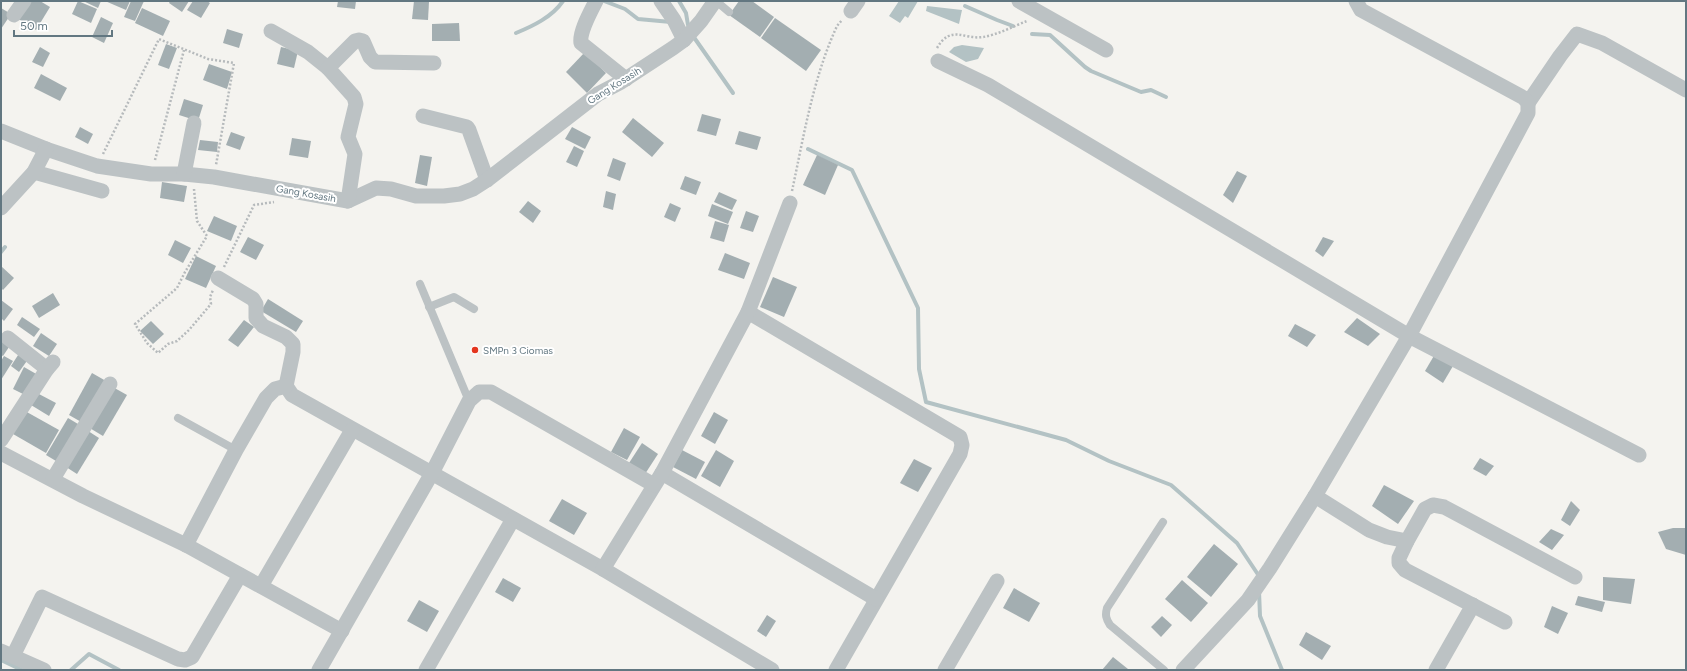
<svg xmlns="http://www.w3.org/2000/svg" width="1687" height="671" font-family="Figtree,sans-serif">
<rect width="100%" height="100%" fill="#f4f3ef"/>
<g fill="#b3c2c4">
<polygon points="899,1 918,1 908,18 905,16 900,23 889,16"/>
<polygon points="927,6 962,10 959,24 926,11"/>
<polygon points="962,45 984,48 978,59 966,62 949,52 954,47"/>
</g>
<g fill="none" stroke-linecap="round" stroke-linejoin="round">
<g stroke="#b3c2c4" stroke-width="4">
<polyline points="604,1 625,9 638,19 671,22"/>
<polyline points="679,1 686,13 688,25"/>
<polyline points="965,6 997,20 1013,26"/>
<path d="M 516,33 C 533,26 552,17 563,1"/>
<polyline points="1032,34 1050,35 1085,67 1091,71 1141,92 1151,90 1166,97"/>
<polyline points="693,36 733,93"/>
<polyline points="808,149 852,170 918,308 919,369 926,402 1066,440 1109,461 1171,485 1237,543 1259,576"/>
<polyline points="1,252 5,247"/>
<polyline points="1259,591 1260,616 1282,670"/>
<polyline points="1,660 22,670"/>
<polyline points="71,670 89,654 119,670"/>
</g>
</g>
<g fill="#a3aeb1">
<polygon points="30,1 40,1 50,7 36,30 18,19"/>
<polygon points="78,1 97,9 91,23 72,14"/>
<polygon points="83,1 101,1 98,8"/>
<polygon points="105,1 130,1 126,10"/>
<polygon points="131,1 144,1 135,21 124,17"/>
<polygon points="170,1 189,1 182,12 169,3"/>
<polygon points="193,1 207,1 210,3 201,18 187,10"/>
<polygon points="338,1 356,1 355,9 337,7"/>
<polygon points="414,1 429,2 428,20 412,19"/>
<polygon points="739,1 752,1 774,17 760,37 729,15"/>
<polygon points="1,8 11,14 1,29"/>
<polygon points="142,8 170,21 163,36 135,23"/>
<polygon points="101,17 113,23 104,43 92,37"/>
<polygon points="775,18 821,50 806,71 761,38"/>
<polygon points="459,23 460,41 432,41 432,24"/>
<polygon points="227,29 243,34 239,48 223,43"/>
<polygon points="166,44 177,48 169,69 158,65"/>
<polygon points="40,47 50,53 43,67 32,62"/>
<polygon points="281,47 298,51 294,68 277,64"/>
<polygon points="585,52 606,73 587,93 566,72"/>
<polygon points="209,64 232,72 227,89 203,80"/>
<polygon points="41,74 67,88 60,101 34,88"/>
<polygon points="184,99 203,105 198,121 179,115"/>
<polygon points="702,114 721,119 716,136 697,131"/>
<polygon points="633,118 664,143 652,157 622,132"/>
<polygon points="80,127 93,134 88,144 75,137"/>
<polygon points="572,127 591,137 585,149 565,139"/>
<polygon points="739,131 761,137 757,150 735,144"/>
<polygon points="231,132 245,137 240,150 226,145"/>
<polygon points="292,138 311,141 308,158 289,155"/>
<polygon points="200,140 218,142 217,152 198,150"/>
<polygon points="574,146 584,151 577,167 566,162"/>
<polygon points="420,155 432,157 427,186 415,183"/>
<polygon points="817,155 838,165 825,195 803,185"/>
<polygon points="613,158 626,163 620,181 607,176"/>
<polygon points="1237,171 1247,176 1233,203 1223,195"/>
<polygon points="685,176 701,182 696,195 680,189"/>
<polygon points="162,182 187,186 184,202 160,198"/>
<polygon points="606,191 616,194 613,210 603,207"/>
<polygon points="719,192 737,200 732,210 714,202"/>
<polygon points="528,201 541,211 533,223 519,212"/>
<polygon points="670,203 681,208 675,222 664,217"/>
<polygon points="712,204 733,212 728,224 708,216"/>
<polygon points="746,211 759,216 753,232 740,228"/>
<polygon points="214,216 237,226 231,241 207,231"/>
<polygon points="715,221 729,225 724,242 710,238"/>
<polygon points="248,237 264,245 256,260 240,252"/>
<polygon points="1323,237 1334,241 1323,257 1315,251"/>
<polygon points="175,240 191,248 183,263 168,255"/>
<polygon points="725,253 750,263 744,279 718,270"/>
<polygon points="196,256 216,266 206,288 185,279"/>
<polygon points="1,266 14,278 3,290 1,288"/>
<polygon points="773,277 797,287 784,317 760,307"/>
<polygon points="53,293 60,305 39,318 32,306"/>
<polygon points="268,299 303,321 296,332 261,311"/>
<polygon points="1,300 13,309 4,321 1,318"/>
<polygon points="22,317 40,329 34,337 17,325"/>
<polygon points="1357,318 1380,334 1368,346 1344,332"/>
<polygon points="244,320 254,327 238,347 228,340"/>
<polygon points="151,321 164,334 153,344 140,331"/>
<polygon points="1295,324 1316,335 1307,347 1288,336"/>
<polygon points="41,333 57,344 49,356 33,346"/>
<polygon points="1,338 11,344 3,356 1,355"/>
<polygon points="20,352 29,358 19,372 11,366"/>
<polygon points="1435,354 1453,366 1443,383 1425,371"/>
<polygon points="4,356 13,361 1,380 1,361"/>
<polygon points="24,367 38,375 27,396 13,389"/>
<polygon points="92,373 106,381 83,423 69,415"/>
<polygon points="111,386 127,395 103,436 88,427"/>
<polygon points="37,393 56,403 49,416 31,405"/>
<polygon points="25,411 59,430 46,453 13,434"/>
<polygon points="714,412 728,420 715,444 701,436"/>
<polygon points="68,418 83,427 61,464 46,455"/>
<polygon points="624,428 640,437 627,460 611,452"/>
<polygon points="85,429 99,438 77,474 63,465"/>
<polygon points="642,443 658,454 645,474 629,463"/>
<polygon points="682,450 705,462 696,479 673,467"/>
<polygon points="716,450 734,461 720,487 701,476"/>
<polygon points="1480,458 1494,466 1486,476 1473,469"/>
<polygon points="914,459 932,468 918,492 900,483"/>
<polygon points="1384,485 1414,501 1398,524 1372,506"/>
<polygon points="562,499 587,513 574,535 549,521"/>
<polygon points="1571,501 1580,510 1570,526 1561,520"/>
<polygon points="1673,528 1686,528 1686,555 1666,549 1658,532"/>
<polygon points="1551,529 1564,535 1552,550 1539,542"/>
<polygon points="1214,544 1238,564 1211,597 1187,577"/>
<polygon points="1603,577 1635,579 1631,604 1603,600"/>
<polygon points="503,578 521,588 513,602 495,592"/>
<polygon points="1182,580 1208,603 1191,622 1165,599"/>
<polygon points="1014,588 1040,603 1029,622 1003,608"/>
<polygon points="1578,596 1605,602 1602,612 1575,605"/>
<polygon points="419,600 439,611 427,632 407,621"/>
<polygon points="1552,606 1568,613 1558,634 1544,627"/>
<polygon points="767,615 776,621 766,637 757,631"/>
<polygon points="1162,616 1172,625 1161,637 1151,627"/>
<polygon points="1306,632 1331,646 1322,660 1299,645"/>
<polygon points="1113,657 1128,669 1127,670 1102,670"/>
</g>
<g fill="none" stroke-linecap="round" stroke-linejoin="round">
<g stroke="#b6babc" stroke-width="2.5" stroke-dasharray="2 2" stroke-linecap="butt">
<path d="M 937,48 C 951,24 964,40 983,37 C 997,35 1014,26 1027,21"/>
<polyline points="103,154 159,39 208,59 234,63 216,165"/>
<polyline points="155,160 184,50"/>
<polyline points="194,189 197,221 207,236 185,272 177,288 135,324 147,343 158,353 168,344 177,341 189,330 211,304 210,297 213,290"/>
<path d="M 792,191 C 804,135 813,78 837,26 L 842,20"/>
<polyline points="224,267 254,205 274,202"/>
</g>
<g stroke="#bcc2c4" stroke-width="8">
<polyline points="716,1 729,12"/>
<polyline points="420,284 469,401"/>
<polyline points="429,307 454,297 474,309"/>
<polyline points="178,418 236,450"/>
<path d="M 1163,522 L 1107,608 C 1105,615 1106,619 1110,625 L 1164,670"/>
</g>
<g stroke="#bcc2c4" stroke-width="15">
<path d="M 596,1 C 591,11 579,32 581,43 L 626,79"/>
<polyline points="661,1 674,20 684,40"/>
<polyline points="1019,1 1106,50"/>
<polyline points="851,11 858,1"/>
<polyline points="14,15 24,1"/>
<polyline points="271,31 308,52 328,68"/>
<polyline points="938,61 988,85 1409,336 1639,455"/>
<polyline points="1528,103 1560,56 1577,34 1602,43 1686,90"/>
<polyline points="423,116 467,127 469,130 487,180"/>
<polyline points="1,131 46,149 97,166 151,174 184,174 214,177 348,201 376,188 391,189 416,196 444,196 460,194 473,189 487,180 598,94 621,82 673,48 684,40 701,21 715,1"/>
<polyline points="34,172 102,191"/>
<polyline points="184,174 194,123"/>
<polyline points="348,201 355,154 348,137 356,104 354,97 328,68 355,41 359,40 363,41 370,57 375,62 434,63"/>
<polyline points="1,208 34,172 46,149"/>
<polyline points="218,278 253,299 256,304 256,318 263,326 286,337 293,344 293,352 286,386 292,395 603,569 772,670"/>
<polyline points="748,312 960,437 962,445 960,454 836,670"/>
<polyline points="8,338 47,369"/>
<polyline points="1,440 47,369 53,362"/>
<polyline points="1,453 83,496 186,545 342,631"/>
<polyline points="662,473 876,599"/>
<polyline points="53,479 110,384"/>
<polyline points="1315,496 1369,530 1387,537 1407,541 1425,509 1433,505 1444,507 1575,577"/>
<polyline points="1407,541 1399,558 1399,563 1405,570 1505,622"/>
<polyline points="186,545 236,450 266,398 275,389 286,386"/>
<polyline points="603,569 662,473 748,312 790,203"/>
<polyline points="261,586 352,430"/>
<polyline points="1,651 44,670"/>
<polyline points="13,656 42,597 178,659 185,660 192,657 240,575"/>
<polyline points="319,670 432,473 469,401 479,392 491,392 654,485"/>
<polyline points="426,670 513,519"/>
<polyline points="945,670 997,581"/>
<polyline points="1183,670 1248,600 1270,568 1315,496 1409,336 1528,113 1528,103 1524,98 1361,10 1356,1"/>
<polyline points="1436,670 1473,605"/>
</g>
</g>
<circle fill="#e4361f" stroke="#fff" stroke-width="1.5" cx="475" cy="350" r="4"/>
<g text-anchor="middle" stroke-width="4" stroke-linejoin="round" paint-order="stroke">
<g font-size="10" fill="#627781" stroke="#fff">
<text transform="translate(614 85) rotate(-32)" y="4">Gang Kosasih</text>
<text transform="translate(306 193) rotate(10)" y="4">Gang Kosasih</text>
</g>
<g font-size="10" fill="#627781" stroke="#fff" text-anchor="start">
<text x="483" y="354">SMPn 3 Ciomas</text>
</g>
</g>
<rect width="1687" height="671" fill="none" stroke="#627781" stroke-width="4"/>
<path d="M14 30v6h98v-6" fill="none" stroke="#627781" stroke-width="2"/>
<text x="20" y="30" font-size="12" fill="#627781" stroke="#ffffff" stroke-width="3" paint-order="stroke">50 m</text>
</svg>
